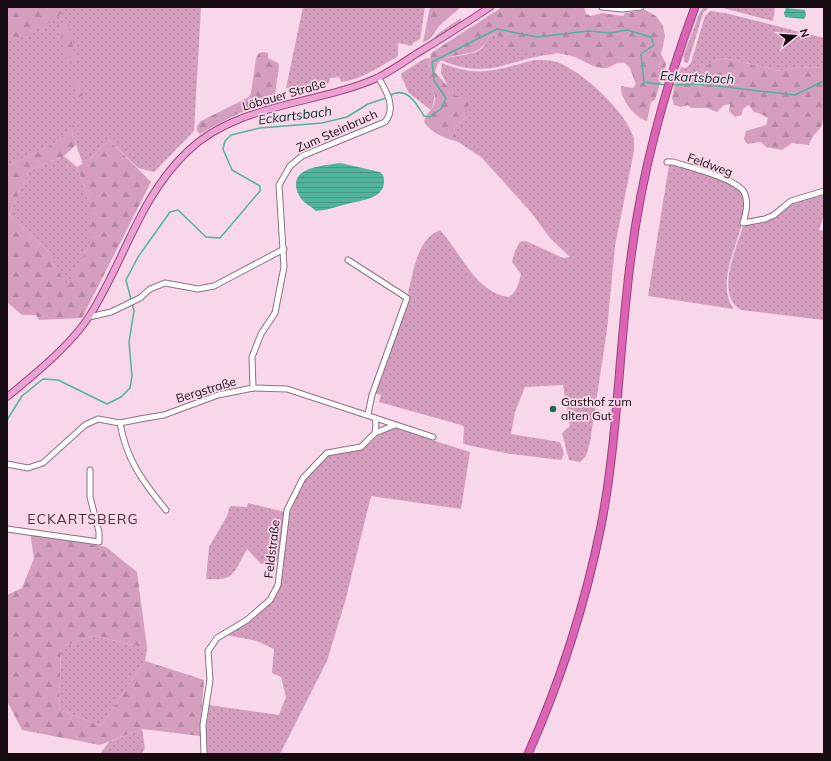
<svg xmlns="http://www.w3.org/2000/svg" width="831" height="761" font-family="Mulish,sans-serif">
<defs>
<pattern id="grass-dots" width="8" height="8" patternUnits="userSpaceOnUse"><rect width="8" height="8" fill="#d59ebf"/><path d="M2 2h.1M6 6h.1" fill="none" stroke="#b687a3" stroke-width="1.8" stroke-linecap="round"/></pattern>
<pattern id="forest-firs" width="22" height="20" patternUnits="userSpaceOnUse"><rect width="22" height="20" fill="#d59ebf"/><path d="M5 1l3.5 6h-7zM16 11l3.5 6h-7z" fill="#b687a3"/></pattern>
<pattern id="water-rules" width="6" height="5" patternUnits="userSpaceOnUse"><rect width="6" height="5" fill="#50b49b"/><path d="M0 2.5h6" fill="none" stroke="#459984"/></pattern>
</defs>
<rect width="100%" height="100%" fill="#f8d7ea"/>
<g fill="url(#grass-dots)">
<polygon points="7,7 201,7 194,131 154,172 138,168 109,140 89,160 83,164 72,133 74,125 55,143 7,166"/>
<path d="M 303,7 L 425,7 L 420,39 L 413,43 L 412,46 L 398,43 L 398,56 C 381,66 361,80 341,82 L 339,77 L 330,78 L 329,83 L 311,89 L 286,88 Z"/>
<polygon points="704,7 709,7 703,13 688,63 684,62 684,54 700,12"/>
<polygon points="718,7 775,7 773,21 719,7"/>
<polygon points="710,11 725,13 824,38 824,68 799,67 781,71 724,58 715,60 692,75 676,80 681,67 686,68 691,63 705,16"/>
<polygon points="461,18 461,22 434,39 436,35"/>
<path d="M 495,34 L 500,37 L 506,45 L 555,53 L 554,54 C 506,59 491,81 441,60 C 451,55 477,56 483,47 C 485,43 486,39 489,36 Z"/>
<path d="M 430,58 C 427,76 440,94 431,110 L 409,93 L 401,76 L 402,73 L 424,59 Z"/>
<path d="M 535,60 C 542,60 550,60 557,62 C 582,71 627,112 634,139 C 634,143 634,148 634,151 L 615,246 L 607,330 L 590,442 L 586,456 L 580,462 L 569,460 L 562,433 L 570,426 L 563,385 L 525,387 L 515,412 L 511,434 L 560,442 L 564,454 L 561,460 L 505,453 L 463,444 L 464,427 L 461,425 L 379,402 L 381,395 L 375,393 L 409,297 L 408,292 C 414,271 417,239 440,230 C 461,253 476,293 509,297 C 517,291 519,283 521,274 L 512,262 L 515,251 L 520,242 L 526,241 L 563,258 L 570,257 L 550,238 L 530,211 L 481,157 L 458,142 L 454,130 L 457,124 L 464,119 L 469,96 L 456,96 L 448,87 L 441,73 L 442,63 C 481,79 497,69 535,60 Z"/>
<polygon points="64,156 77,167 90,203 90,244 67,287 47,250 9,215 29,171"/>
<path d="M 672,164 C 689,170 726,178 738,189 C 764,211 707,274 734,309 L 648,296 L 669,165 Z"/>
<path d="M 824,192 L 824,215 L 819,230 L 824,231 L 824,320 L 741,310 C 714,294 737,247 744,224 L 764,221 L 789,204 Z"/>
<polygon points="394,428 470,452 461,509 371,496 345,602 327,661 280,754 207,754 205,735 209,705 279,715 286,697 281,677 272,673 274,649 257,641 226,635 249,622 261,612 278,591 290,512 302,482 327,455 363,449 380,434"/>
<path d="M 248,503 L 285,512 L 279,560 L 261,564 L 247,549 C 233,573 236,581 206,579 L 209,547 L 227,516 L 230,506 L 247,507 Z"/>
<polygon points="93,636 147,648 145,661 101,726 59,709 61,647"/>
<polygon points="142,729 145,748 142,754 100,754 109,742"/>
</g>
<g fill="url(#forest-firs)">
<path d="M 7,7 L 67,7 C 53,25 31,32 10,41 L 7,40 Z"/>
<polygon points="430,7 461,7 440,25 429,40 423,42"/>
<path d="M 502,7 L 584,7 L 586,14 L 591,16 L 602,13 L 623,16 L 625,13 L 645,10 L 656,16 L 663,26 L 665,36 L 661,54 L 666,64 L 655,100 L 651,102 L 647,121 C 635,118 620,99 621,86 L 633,88 L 636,84 C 633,78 631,65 624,63 C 616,60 610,70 601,68 C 589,66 579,57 567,55 C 548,50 526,54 508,46 C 503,43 501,37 495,34 L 489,36 C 485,41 484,47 478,50 C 463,58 438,51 435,72 L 456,96 L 469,96 L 471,99 L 464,119 L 457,124 L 454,130 L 458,142 C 445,138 432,134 424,122 C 425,113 434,110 435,100 C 435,93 432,85 430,78 C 429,70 430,62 431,53 Z"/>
<polygon points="68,24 76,61 67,65 60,26"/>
<polygon points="264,52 268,53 268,58 278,63 279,66 274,102 237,114 200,134 197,131 197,126 201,121 249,97 251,93 256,58 259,53"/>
<path d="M 724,58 L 780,71 L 799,67 L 824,68 C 824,87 827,107 822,124 C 820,131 812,134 809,145 L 792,143 L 782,150 L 766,147 L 761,142 L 747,144 L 744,139 L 746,131 L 766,125 L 768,118 L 761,114 L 754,112 L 749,105 L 743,109 L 741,115 L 735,117 L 729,111 L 730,104 L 724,105 L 717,112 L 707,108 L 691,108 L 688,105 L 681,107 L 674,105 L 672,98 L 676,80 L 692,75 L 715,60 Z"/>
<polygon points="78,78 83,95 78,98 72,82"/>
<polygon points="74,124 75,128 72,133 76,145 64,156 29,171 9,215 47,250 67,286 90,244 90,203 77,167 89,160 109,140 151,182 82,318 39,320 36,315 22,315 7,302 7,166 55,143"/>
<polygon points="30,533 106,547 137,572 147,648 93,636 61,647 59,709 101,726 145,661 204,680 200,736 142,729 100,745 22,730 7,701 7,595 22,588 34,558"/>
</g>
<g fill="url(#water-rules)">
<polygon points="786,8 805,10 806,15 804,19 785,17 784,13"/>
<path d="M 340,163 L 380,172 L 383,175 C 390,199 361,200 347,204 C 335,207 328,210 316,211 C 311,206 303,203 300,197 C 284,167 322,166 340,163 Z"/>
</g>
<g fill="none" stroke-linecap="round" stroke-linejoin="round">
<g stroke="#50b49b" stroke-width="1.5">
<polyline points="672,85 699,84 795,95 824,81"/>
<path d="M 389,96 C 407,85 416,103 424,116 L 430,117 L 441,109 L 446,98 L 434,81 L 432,62 L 497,29 L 537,37 L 589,31 L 610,33 L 627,30 L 651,37 L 654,45 L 641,54 L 644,82 L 666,85"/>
<polyline points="7,420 22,396 43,379 58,380 107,404 121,397 130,388 132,376 129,342 134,311 126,280 138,257 170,212 178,210 206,237 220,238 260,191 260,186 232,170 223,149 225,141 231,135 260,128 322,123 347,117 368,104 386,98"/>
</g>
<defs>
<g id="minor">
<polyline points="602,7 622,9 641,7"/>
<path d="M 667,162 L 673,162 C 689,167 735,178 744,192 C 749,202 746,214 743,223 L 765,219 L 774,215 L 791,201 L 824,191"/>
<polyline points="348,260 407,298 372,395 368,414"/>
<polyline points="89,317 111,312 140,298 150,289 165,283 198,289 214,286 284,249"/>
<path d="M 253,388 L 252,357 L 261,334 L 275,313 L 284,267 L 279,185 L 290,166 L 302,156 L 385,122 C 397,108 386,90 378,77"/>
<path d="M 120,423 C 126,459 143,482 166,510"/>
<polyline points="375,433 376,425 375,418"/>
<polyline points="7,464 28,468 43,463 85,425 98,419 120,423 140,419 164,415 218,395 253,388 287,389 433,437"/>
<polyline points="7,529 99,542 99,532 90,497 90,470"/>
<polyline points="204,754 203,725 210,680 208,651 217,638 247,620 270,600 278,585 287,510 303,478 327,453 361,447 375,433 395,425"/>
</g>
<path id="major" d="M 7,397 C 34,375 72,344 90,315 C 125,260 139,197 188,151 C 238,103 316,105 377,78 C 391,71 404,62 416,54 C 441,39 466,23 490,7"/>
<path id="highway" d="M 528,754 C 561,680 585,605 601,526 C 618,438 619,346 631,257 C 642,170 664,90 695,7"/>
</defs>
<use href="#minor" stroke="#8d7182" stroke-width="7"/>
<use href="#major" stroke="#97457c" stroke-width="8"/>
<use href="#highway" stroke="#97457c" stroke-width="9"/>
<use href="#minor" stroke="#fff" stroke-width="5"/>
<use href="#major" stroke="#eba2d3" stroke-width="6"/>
<use href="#highway" stroke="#dd64b5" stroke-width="7"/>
</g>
<circle fill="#226656" stroke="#f8d7ea" stroke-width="1.5" cx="553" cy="409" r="4"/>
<g text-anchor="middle" stroke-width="3.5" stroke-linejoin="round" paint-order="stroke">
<g font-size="12" fill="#150b11" stroke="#f8d7ea">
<text transform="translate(284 95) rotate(-16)" y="4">Löbauer Straße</text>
<text transform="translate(337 131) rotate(-24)" y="4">Zum Steinbruch</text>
<text transform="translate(710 165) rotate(20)" y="4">Feldweg</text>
<text transform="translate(206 390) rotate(-17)" y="4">Bergstraße</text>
<text transform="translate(272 549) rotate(-83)" y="4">Feldstraße</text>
</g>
<g font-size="12" fill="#150b11" stroke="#f8d7ea" text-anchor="start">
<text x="561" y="406">Gasthof zum<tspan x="561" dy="14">alten Gut</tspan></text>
</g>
<g font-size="13" font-style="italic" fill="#013128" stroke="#f8d7ea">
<text transform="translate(697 77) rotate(3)" y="5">Eckartsbach</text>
<text transform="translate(295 115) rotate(-7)" y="5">Eckartsbach</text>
</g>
<g font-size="14" letter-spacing="1" fill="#4a3140" stroke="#f8d7ea">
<text x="83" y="524">ECKARTSBERG</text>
</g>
</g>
<rect width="831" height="761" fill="none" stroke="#150b11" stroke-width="16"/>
<g transform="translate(795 36) rotate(73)" stroke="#f8d7ea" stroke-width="3" paint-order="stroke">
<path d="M0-3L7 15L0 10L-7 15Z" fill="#150b11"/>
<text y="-6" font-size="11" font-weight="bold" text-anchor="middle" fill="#150b11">N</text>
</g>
</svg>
